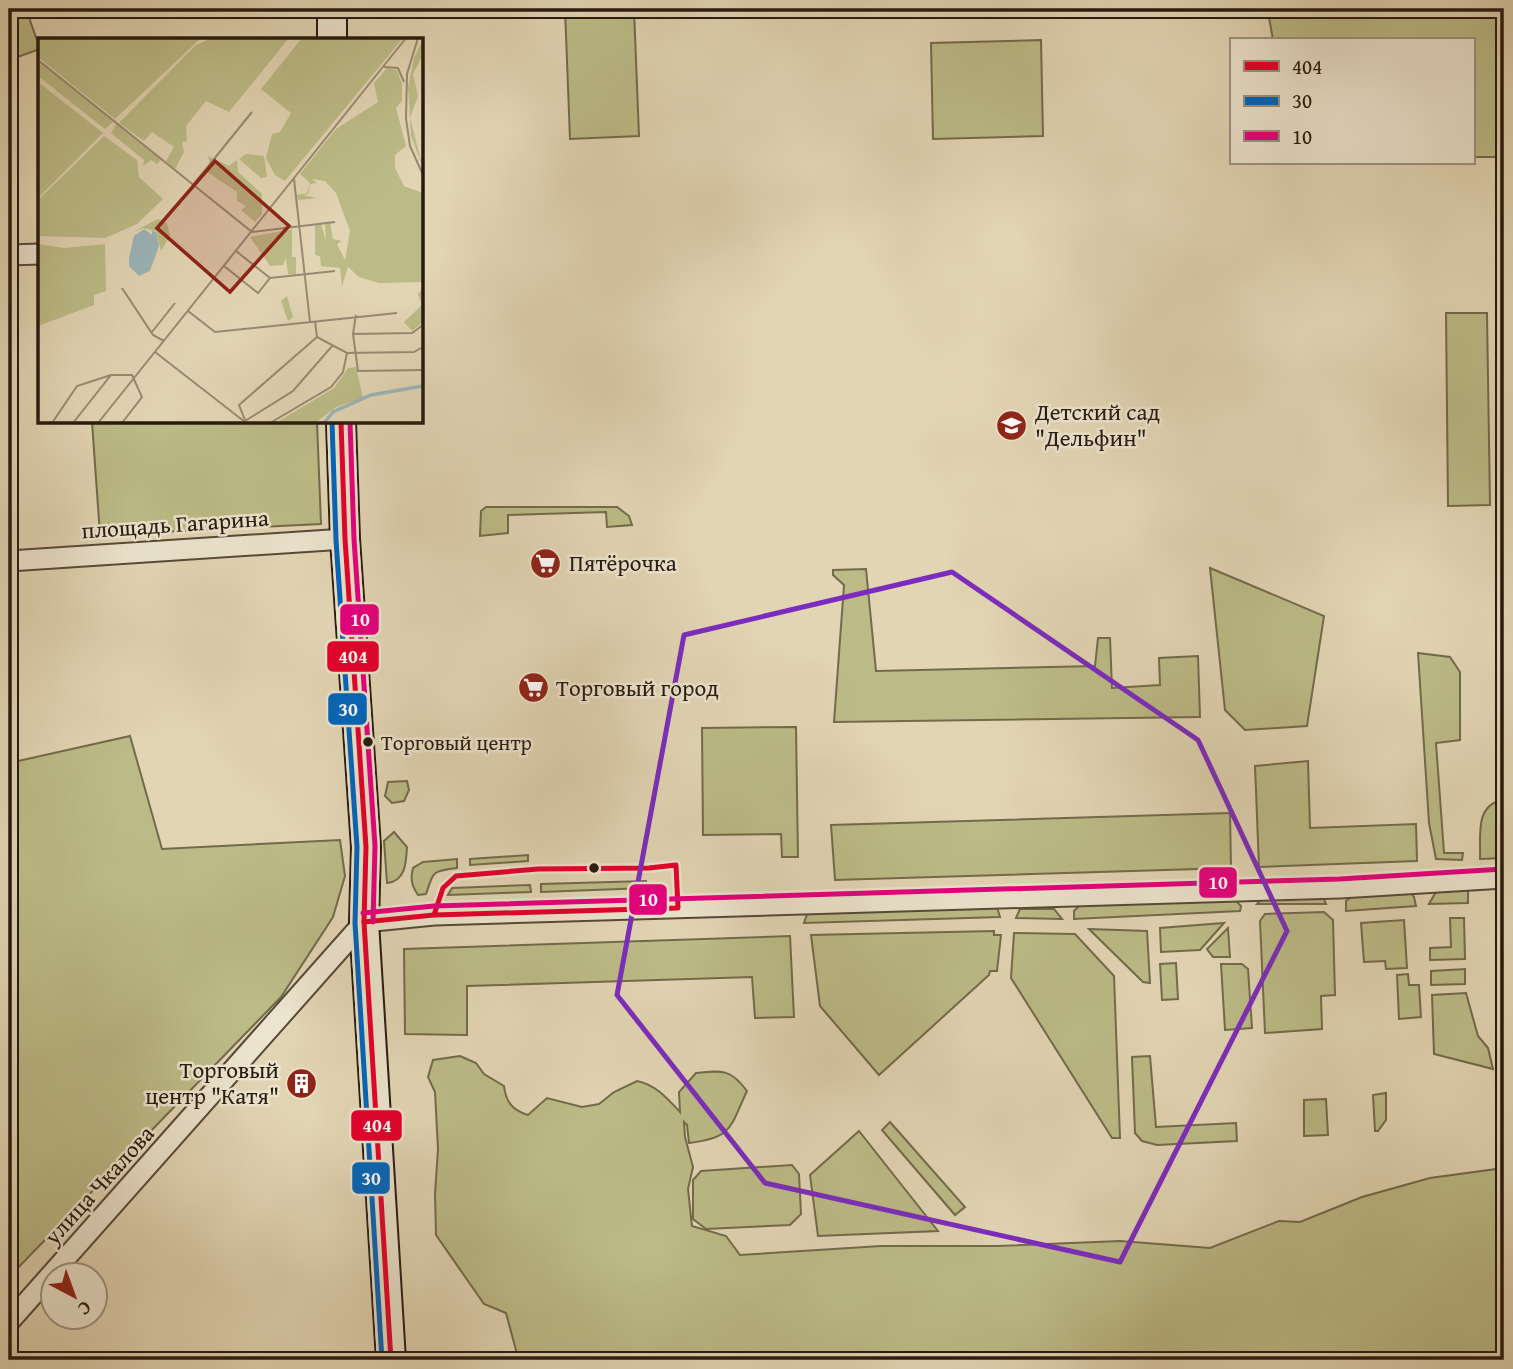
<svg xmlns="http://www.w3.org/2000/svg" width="1513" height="1369" font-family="'Gentium Book Plus',serif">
<rect width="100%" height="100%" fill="#e2d5b4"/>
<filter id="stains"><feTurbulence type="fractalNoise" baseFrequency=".00286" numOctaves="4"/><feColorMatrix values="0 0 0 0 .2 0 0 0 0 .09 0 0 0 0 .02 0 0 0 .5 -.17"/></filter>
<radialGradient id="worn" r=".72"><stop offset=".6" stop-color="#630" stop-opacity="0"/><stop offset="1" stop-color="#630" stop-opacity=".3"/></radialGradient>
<g fill="#bcbb87" stroke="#726a4b" stroke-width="2">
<polygon points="14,9 26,9 40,49 9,60 9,10"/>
<polygon points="565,9 634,9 639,136 570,139"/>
<polygon points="1236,9 1504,9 1504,149 1499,157 1473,157 1473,40 1273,40 1268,12 1259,17"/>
<polygon points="1041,40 1043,136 933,139 931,43"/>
<polygon points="1446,313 1487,313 1490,505 1448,506"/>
<polygon points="92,422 317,422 321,524 100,535"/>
<polygon points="486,507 617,507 629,516 632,525 607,527 606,512 508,515 508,533 480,536 481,511"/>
<polygon points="1210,568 1324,616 1307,726 1245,730 1225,710"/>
<polygon points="866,569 876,671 1095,666 1098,638 1110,638 1112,688 1160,685 1159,658 1198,656 1200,717 834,722 844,585 833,575 833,570"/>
<polygon points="1418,653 1450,657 1460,672 1460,740 1436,743 1444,853 1463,853 1462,860 1436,859 1429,823"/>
<polygon points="796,727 798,857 782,857 781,834 703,835 702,728"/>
<polygon points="130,736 162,849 340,840 345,876 333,917 281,997 9,1277 9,763"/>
<polygon points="1308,761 1310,828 1416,824 1417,861 1259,867 1255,766"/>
<polygon points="407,781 409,790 404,801 392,803 385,796 388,782"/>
<path d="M 1504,799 L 1504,858 L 1480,859 C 1481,834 1474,806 1504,799 Z"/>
<polygon points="1230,813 1231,868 835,880 831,825"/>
<path d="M 394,832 L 407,847 C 406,862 406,881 387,883 L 384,841 Z"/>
<polygon points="528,855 528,861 470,865 470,859"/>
<path d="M 457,859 L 457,868 C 432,871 434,871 426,894 L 418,895 C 412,886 410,880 413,868 L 423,862 Z"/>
<polygon points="646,881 647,888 541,892 541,884"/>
<polygon points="530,885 531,892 448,895 452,888"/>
<polygon points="1468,889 1468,903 1429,904 1437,890"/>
<polygon points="1410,892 1414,897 1416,906 1346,911 1346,901 1354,895"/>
<polygon points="1323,897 1326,904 1257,904 1262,898"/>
<polygon points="1234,899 1241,906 1240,911 1074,919 1074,911 1080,905"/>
<polygon points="997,907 1000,917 804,923 807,914"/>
<polygon points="1020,909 1054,909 1062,919 1016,918"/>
<polygon points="1324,912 1333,920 1335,995 1321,996 1322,1029 1265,1033 1260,921 1265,914"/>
<polygon points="1450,918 1464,918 1465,959 1430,960 1430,948 1451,947"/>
<polygon points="1404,920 1407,968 1386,969 1385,961 1364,962 1361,923"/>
<polygon points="1224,923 1200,950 1161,952 1160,928"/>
<polygon points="1228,928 1230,957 1213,957 1207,949"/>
<polygon points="1089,929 1147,931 1150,983 1143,982"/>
<polygon points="994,931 994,935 1001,935 997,971 990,971 989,975 879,1075 820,1006 811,935"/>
<polygon points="1014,933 1075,934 1114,976 1120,1138 1112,1138 1011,978"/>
<polygon points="790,936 794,1017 755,1018 752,977 467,986 467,1035 405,1034 404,949"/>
<polygon points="1176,963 1178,999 1162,1000 1160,964"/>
<polygon points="1221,964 1242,964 1248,969 1252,1028 1225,1030"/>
<polygon points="1465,969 1465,984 1431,985 1431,971"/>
<polygon points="1408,974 1409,985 1419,985 1421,1017 1399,1019 1397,975"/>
<polygon points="1466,993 1478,1036 1488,1048 1493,1069 1434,1054 1432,995"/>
<path d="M 460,1056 L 476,1063 L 484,1074 L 504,1086 C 506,1102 512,1110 528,1115 L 547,1098 L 582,1107 L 599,1104 L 614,1092 L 637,1081 C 656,1085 667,1098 680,1112 L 679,1092 L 696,1073 C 722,1070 731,1069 747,1091 C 730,1127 733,1138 689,1143 L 687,1125 L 684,1122 L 685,1137 L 693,1167 L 688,1189 L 692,1226 L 726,1236 L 740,1255 L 881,1246 L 997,1246 L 1120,1241 L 1210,1248 L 1279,1221 L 1300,1222 L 1362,1197 L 1430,1178 L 1504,1168 L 1504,1360 L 525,1360 L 517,1354 L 506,1313 L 484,1304 L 436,1235 L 435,1194 L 438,1149 L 435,1092 L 428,1077 L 433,1060 Z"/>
<polygon points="1150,1056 1156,1127 1236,1123 1237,1141 1157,1145 1142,1141 1135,1133 1132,1057"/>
<polygon points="1386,1093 1386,1120 1378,1131 1375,1131 1373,1095"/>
<polygon points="1326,1099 1328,1135 1304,1136 1304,1100"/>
<polygon points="890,1122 965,1207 955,1215 882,1130"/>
<polygon points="859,1131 938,1231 818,1236 810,1175"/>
<polygon points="792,1165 799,1174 801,1214 790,1225 706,1229 693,1219 693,1180 701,1171"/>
</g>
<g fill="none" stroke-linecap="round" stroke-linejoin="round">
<defs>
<g id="minor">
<polyline points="9,255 40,254"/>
<polyline points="9,561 345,539"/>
<polyline points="9,1322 364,922 434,915 1340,888 1504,878"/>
</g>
<g id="secondary">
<polyline points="332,9 332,40"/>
<polyline points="341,422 345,539 366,847 364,922 391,1360"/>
</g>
</defs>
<use href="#minor" stroke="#564938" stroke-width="23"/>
<use href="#secondary" stroke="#271a0f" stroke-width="32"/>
<use href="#minor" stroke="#ece4ce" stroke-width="19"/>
<use href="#secondary" stroke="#ece4ce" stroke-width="28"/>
<defs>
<g id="bus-1">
<polyline points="341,422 345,539 366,847 364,922 391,1360"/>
<polygon points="676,865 678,908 434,915 443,888 456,876 538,869 649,868"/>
<polyline points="364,922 434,915"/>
</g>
<polyline id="bus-2" points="332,422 336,540 357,847 355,923 382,1360"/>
<g id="bus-3">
<polyline points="350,422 354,539 375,846 373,922"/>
<polyline points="363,913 434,906 1340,879 1503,869"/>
</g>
</defs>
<use href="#bus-1" stroke="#ece4ce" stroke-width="10"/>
<use href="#bus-2" stroke="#ece4ce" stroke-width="10"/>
<use href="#bus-3" stroke="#ece4ce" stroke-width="10"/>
<use href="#bus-1" stroke="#e4002b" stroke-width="5"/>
<use href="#bus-2" stroke="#0065bd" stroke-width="5"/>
<use href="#bus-3" stroke="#e5007d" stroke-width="5"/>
</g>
<path fill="none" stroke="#7b2cbf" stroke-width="5" stroke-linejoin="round" d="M 952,572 L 1198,740 L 1287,931 L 1120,1262 L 765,1183 L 617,995 L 684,635 Z"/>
<defs>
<symbol id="school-disc" viewBox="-11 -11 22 22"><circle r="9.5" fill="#8f2418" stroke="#ece4ce"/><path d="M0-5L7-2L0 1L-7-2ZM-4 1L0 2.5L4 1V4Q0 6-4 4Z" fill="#fff"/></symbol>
<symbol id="supermarket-disc" viewBox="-11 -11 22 22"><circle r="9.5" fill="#8f2418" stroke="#ece4ce"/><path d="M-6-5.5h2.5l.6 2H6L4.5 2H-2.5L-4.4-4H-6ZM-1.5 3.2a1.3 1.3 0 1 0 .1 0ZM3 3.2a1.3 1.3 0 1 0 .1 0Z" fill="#fff"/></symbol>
<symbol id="building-disc" viewBox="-11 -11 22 22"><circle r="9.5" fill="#8f2418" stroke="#ece4ce"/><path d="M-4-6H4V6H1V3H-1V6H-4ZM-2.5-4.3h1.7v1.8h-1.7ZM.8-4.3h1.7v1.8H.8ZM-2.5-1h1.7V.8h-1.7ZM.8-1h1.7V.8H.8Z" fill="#fff"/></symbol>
</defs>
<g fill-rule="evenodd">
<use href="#school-disc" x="994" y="408" width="35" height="35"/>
<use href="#supermarket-disc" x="528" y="546" width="35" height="35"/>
<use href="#supermarket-disc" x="516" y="670" width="35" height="35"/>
<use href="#building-disc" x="284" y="1066" width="35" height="35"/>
</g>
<g fill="#271a0f" stroke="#ece4ce" stroke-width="2.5">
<circle cx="368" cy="742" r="6"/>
<circle cx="594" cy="868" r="6"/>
</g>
<g text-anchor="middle" stroke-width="5" stroke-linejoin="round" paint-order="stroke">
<g font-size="21" fill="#271a0f" stroke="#ece4ce" text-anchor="start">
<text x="381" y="750">Торговый центр</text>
</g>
<g font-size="23" fill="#271a0f" stroke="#ece4ce" text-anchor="start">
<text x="1035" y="420">Детский сад<tspan x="1035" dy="26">"Дельфин"</tspan></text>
<text x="569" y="571">Пятёрочка</text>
<text x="556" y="696">Торговый город</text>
<text x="279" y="1078" text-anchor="end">Торговый<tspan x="279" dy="26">центр "Катя"</tspan></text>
</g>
<g font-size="23" fill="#271a0f" stroke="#ece4ce">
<text transform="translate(175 524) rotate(-4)" y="8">площадь Гагарина</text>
<text transform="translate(99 1185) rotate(-48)" y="8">улица Чкалова</text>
</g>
</g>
<g transform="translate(38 38)">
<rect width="385" height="385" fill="#e2d5b4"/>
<path d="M 0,0 L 163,0 L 77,81 L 0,19 ZM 174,0 L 251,0 L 191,74 L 168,63 L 148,88 L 149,103 L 144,104 L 146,114 L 137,131 L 128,123 L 136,109 L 114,94 L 106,103 L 81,85 L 158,7 ZM 264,0 L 365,0 L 247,143 L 237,137 L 228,120 L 234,96 L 242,94 L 253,75 L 223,51 ZM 385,2 L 385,17 L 375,36 L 380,58 L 372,80 L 385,130 L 373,98 L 370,49 L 376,20 ZM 0,23 L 76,83 L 67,91 L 0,38 ZM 349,30 L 359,32 L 364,46 L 364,63 L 358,70 L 368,108 L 357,117 L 357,130 L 366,148 L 385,155 L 385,244 L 341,245 L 321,239 L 310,229 L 304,248 L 302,230 L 283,228 L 282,218 L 277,217 L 277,187 L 283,186 L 288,202 L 287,186 L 292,185 L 295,201 L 304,203 L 299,206 L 307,222 L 312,193 L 298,155 L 287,143 L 274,141 L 279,145 L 272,146 L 270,156 L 264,157 L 279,160 L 260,162 L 259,157 L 269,155 L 272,145 L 262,136 L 298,91 L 340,64 L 336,45 ZM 0,44 L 65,95 L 0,160 ZM 78,86 L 123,122 L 119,126 L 113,122 L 105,128 L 106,122 L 73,95 ZM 66,98 L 99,122 L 101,139 L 125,161 L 99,186 L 67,200 L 0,198 L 0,162 ZM 208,116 L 226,118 L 229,139 L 223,140 L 201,121 ZM 170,118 L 191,128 L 199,122 L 200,134 L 224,156 L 224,176 L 217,184 L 203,172 L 208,168 L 199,163 L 199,154 L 168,133 L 172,126 ZM 120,181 L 129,185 L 132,198 L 123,213 L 118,193 L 105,190 L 95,194 ZM 254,191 L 254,219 L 258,219 L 258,237 L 250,236 L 248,220 L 245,227 L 232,228 L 212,199 ZM 0,206 L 26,210 L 67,206 L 68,253 L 56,257 L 56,267 L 0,288 ZM 385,250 L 385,284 L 374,293 L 366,284 L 384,267 L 380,256 ZM 249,258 L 255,279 L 250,283 L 243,263 ZM 318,329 L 325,360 L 298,369 L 277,385 L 238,385 L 296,350 L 310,330 Z" fill="#bcbb87"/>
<path d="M 106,191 L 114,197 L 114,193 L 118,194 L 121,208 L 112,233 L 101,238 L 91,228 L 91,220 L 96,198 Z" fill="#9bb5b9"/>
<path fill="none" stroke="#9bb5b9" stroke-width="3.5" d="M 286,385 L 295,374 L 333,357 L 385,348"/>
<path fill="none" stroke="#978a72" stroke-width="2" d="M 380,0 L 369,36 L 368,81 L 372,108 L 385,137M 0,22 L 214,194 L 297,184M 346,29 L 360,30 L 366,44M 256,141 L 272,284M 155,147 L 214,74M 198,213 L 232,240M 186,228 L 220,255 L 232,240M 232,240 L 297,233M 84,250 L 115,297 L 126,303M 150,273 L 177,294 L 359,275M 318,277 L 315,296 L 320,333 L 385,332M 277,283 L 279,299 L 309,315 L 376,314 L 385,309M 114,294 L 137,265M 315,296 L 374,295 L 385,287M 117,314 L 207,384M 207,382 L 201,367 L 279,299M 207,383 L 255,353 L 295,307M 14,385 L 39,348 L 73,337M 35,385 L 73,337 L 94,337 L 104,359 L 84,385M 60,385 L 368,0M 232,385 L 293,349 L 305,334 L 309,315"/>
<path fill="#8f2418" fill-opacity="0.15" stroke="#8f2418" stroke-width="3.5" d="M 177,123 L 251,188 L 192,254 L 119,190 Z"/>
<rect width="385" height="385" fill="none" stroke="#271a0f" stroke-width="3.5"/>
</g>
<g stroke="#ece4ce" stroke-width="2.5">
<rect x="339" y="603" width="41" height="33" rx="7" fill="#e5007d"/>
<rect x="326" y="640" width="54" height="33" rx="7" fill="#e4002b"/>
<rect x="327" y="692" width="41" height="34" rx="7" fill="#0065bd"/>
<rect x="1198" y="866" width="40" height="33" rx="7" fill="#e5007d"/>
<rect x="628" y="883" width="40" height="33" rx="7" fill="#e5007d"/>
<rect x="350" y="1109" width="53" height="33" rx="7" fill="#e4002b"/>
<rect x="351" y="1161" width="40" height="34" rx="7" fill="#0065bd"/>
</g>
<g font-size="19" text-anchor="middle" font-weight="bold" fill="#fff">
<text x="360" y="626">10</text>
<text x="353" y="663">404</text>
<text x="348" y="716">30</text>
<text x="1218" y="889">10</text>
<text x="648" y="906">10</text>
<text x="377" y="1132">404</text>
<text x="371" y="1185">30</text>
</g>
<rect width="1513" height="1369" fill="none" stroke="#e2d5b4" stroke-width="35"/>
<rect x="10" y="10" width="1492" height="1348" fill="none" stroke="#271a0f" stroke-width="3.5"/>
<rect x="18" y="18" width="1478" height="1334" fill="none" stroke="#271a0f" stroke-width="2"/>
<rect x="1230" y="38" width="245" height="126" fill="#ece4ce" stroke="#9d9382" stroke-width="2"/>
<rect x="1244" y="61" width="35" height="10" fill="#e4002b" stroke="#9d9382" stroke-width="2"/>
<text x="1292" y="74" font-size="21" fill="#271a0f">404</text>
<rect x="1244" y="96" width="35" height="10" fill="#0065bd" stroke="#9d9382" stroke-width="2"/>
<text x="1292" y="108" font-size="21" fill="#271a0f">30</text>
<rect x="1244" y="131" width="35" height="10" fill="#e5007d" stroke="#9d9382" stroke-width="2"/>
<text x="1292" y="144" font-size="21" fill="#271a0f">10</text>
<g transform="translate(74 1296) rotate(139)"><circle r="33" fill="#ece4ce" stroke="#9d9382" stroke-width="2"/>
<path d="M0-5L12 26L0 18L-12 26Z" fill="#8f2418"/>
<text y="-10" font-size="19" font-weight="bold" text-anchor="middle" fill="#271a0f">С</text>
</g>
<rect width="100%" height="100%" filter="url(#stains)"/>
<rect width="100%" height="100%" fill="url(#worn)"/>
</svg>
